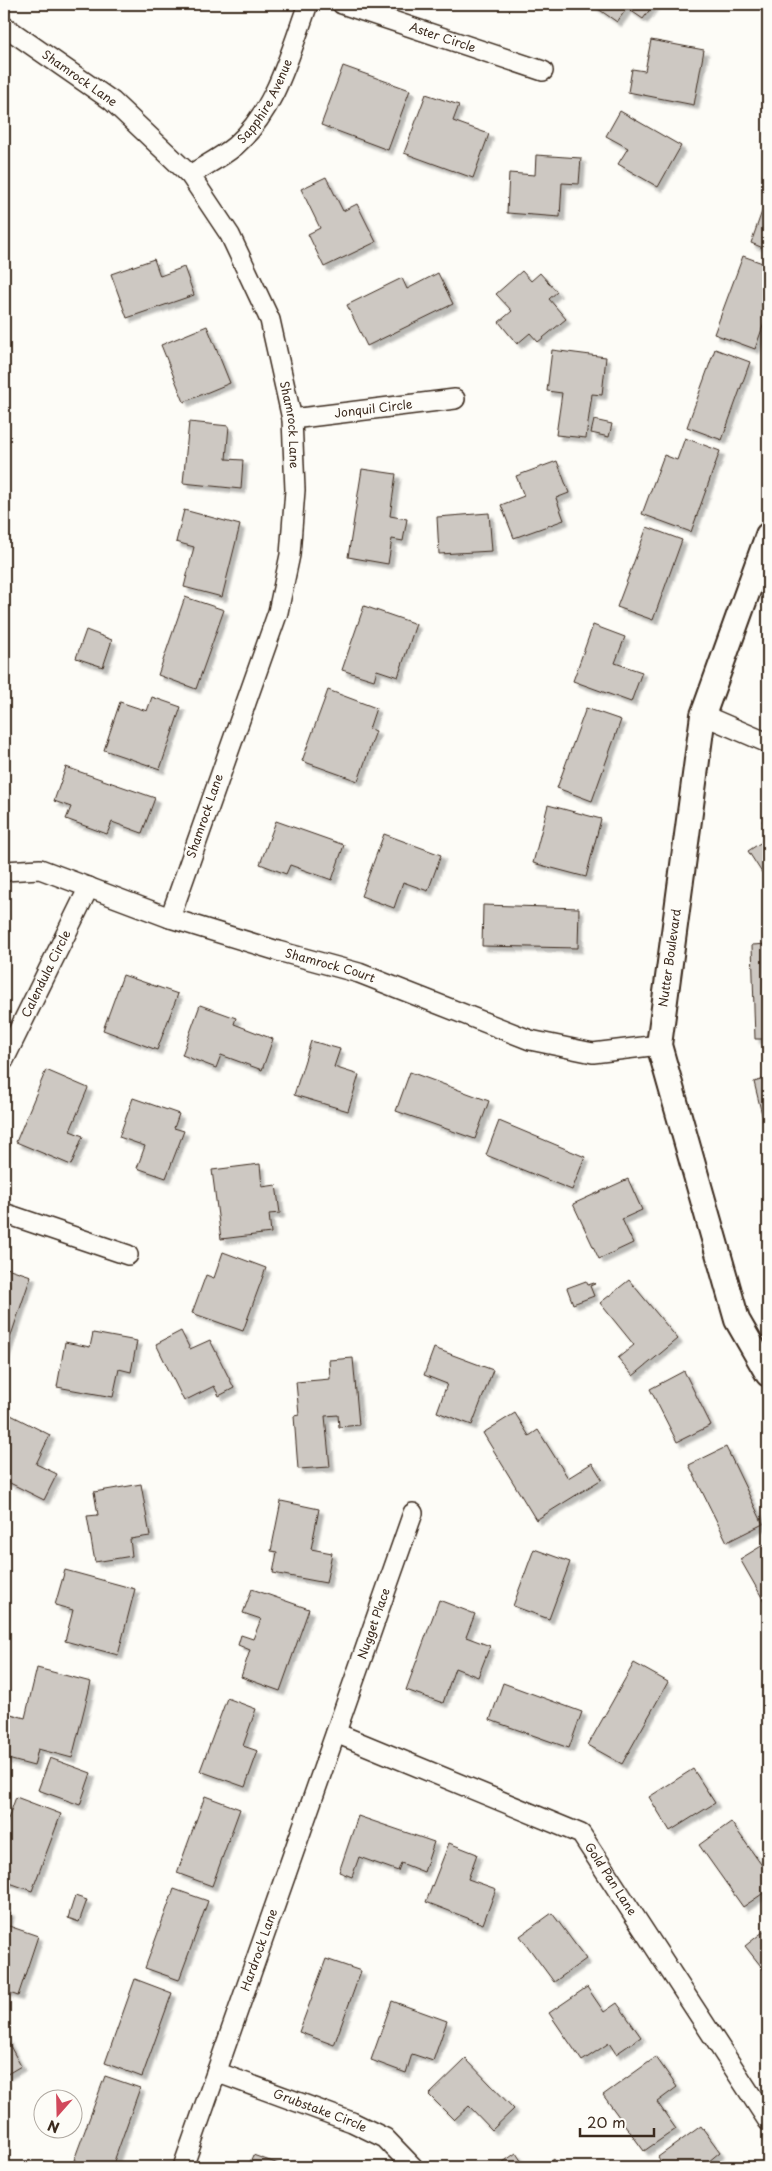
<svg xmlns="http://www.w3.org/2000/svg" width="772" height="2171" font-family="'Playpen Sans',sans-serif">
<defs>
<filter id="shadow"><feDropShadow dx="4.5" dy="4.5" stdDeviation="1" flood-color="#0004"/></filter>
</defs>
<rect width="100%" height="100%" fill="#fdfcf7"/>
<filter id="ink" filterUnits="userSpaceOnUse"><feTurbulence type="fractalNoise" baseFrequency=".02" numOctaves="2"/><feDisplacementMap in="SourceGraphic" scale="10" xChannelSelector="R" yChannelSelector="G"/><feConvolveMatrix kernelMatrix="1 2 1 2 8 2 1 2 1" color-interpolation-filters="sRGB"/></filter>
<g filter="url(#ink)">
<g fill="#cdc8c2" stroke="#3b2a1e" filter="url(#shadow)">
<polygon points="591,4 654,4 643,19 627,8 617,22"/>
<polygon points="651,40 704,50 694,105 628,92 632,69 645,71"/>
<polygon points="343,66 410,90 388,150 321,125"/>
<polygon points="426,94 459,105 453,121 489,134 473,178 404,153"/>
<polygon points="620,111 681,146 658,187 618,164 628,148 606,136"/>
<polygon points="536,155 581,158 579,184 562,183 560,217 507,213 509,173 535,175"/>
<polygon points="326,177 343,211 357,204 376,242 324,267 308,234 320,228 301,189"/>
<polygon points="768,194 768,250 751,243"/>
<polygon points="743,256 768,265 768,312 755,349 714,334"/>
<polygon points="154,259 160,276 184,267 194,295 127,318 111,274"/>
<polygon points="522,271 531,281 540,273 557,292 549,299 566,319 538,342 530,333 517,344 499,322 512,311 496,294"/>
<polygon points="438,273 453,304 367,346 347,305 402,278 407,289"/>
<polygon points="207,326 230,383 184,402 161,345"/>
<polygon points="715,349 750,362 722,440 687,427"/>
<polygon points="552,350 606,357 602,395 592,394 586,438 556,435 562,393 547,391"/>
<polygon points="594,420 612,424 609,437 591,433"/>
<polygon points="189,422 229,426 226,459 243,460 241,489 183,483"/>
<polygon points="685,438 720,451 691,532 642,514 664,455 677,460"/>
<polygon points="557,461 569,493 556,498 564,520 514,538 501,505 524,496 516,476"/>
<polygon points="362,469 396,474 390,516 407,519 403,541 392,539 388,564 348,557"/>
<polygon points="184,510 240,525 222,597 184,587 194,547 176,542"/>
<polygon points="489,513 492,551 439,554 437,517"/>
<polygon points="647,527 682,540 653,620 617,607"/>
<polygon points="185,597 224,610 196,689 158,675"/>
<polygon points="364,606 416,624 398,677 377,670 374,680 342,670"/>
<polygon points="593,625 625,637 615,663 642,672 631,702 573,681"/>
<polygon points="86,630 112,640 103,667 76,658"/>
<polygon points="328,690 376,708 369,729 376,731 358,781 302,761"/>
<polygon points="152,697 181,707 160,769 104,750 120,702 147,711"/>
<polygon points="586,708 621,720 592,801 557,788"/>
<polygon points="66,767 155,798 142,833 112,822 107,834 66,819 71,807 54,801"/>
<polygon points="548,805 601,819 586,877 533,863"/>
<polygon points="768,817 768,830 762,821"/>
<polygon points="276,821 344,845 332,880 290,865 286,874 260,864"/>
<polygon points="384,834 441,855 428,891 403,882 394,908 361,896"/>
<polygon points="768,838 768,882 748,851"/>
<polygon points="483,905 579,908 578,948 482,946"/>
<polygon points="768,944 768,1039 755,1039 752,945"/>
<polygon points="123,975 178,994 157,1050 103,1030"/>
<polygon points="200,1005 236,1018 234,1024 273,1039 262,1070 221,1055 216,1068 182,1055"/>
<polygon points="311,1041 340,1049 334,1067 359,1075 348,1111 294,1095"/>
<polygon points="46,1070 88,1088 70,1131 83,1136 71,1165 16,1142"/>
<polygon points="410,1072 489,1101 475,1139 396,1111"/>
<polygon points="768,1078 768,1139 754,1082"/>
<polygon points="133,1098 179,1114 174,1128 184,1131 166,1178 137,1168 145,1146 119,1137"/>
<polygon points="499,1121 585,1157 572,1190 486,1155"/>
<polygon points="260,1164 262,1187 276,1185 280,1213 269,1214 271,1233 221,1239 212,1170"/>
<polygon points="628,1179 642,1210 622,1219 633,1243 599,1259 573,1204"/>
<polygon points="223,1252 266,1268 243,1331 192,1313 206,1275 214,1278"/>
<polygon points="4,1267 31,1276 4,1356"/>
<polygon points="629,1280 678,1339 633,1376 618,1358 634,1345 600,1303"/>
<polygon points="586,1281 588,1285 594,1283 595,1284 590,1286 594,1296 573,1304 567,1288"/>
<polygon points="181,1331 190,1349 210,1340 234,1388 219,1396 214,1386 184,1401 156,1344"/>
<polygon points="93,1333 137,1341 131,1372 119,1369 113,1397 57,1387 65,1342 90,1347"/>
<polygon points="434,1348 493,1370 472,1425 437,1412 447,1384 424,1375"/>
<polygon points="353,1358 359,1425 339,1427 338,1415 325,1416 330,1467 298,1469 294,1416 299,1415 296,1382 330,1379 329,1360"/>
<polygon points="684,1371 711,1425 677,1442 650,1389"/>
<polygon points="5,1412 50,1435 36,1464 57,1474 44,1500 4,1480 4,1415"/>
<polygon points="515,1413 529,1436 538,1430 568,1478 592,1463 602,1479 536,1520 483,1433"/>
<polygon points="726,1447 763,1524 727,1542 689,1465"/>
<polygon points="141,1484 150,1536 130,1539 132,1556 95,1562 87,1516 98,1515 94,1492"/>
<polygon points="281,1501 319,1509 311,1549 332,1553 326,1583 273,1573 277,1552 271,1551"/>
<polygon points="768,1542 768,1608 740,1559"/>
<polygon points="534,1549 570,1562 549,1619 513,1606"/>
<polygon points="65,1570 135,1589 118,1655 65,1641 73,1610 55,1605"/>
<polygon points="252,1589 309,1609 280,1691 241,1677 250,1650 238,1645 241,1635 253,1639 261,1619 243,1613"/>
<polygon points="439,1600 475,1614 466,1637 490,1646 478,1677 455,1668 443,1703 406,1690"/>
<polygon points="634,1663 668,1682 622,1764 588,1745"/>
<polygon points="37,1668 91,1682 72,1758 38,1749 34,1766 4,1758 4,1742 11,1714 25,1718"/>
<polygon points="503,1683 582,1712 569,1748 490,1720"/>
<polygon points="227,1698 256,1709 243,1746 258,1751 245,1787 200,1771"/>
<polygon points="50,1758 91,1773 80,1805 38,1790"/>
<polygon points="693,1769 715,1803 670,1831 649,1797"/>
<polygon points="205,1796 240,1809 212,1886 177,1873"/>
<polygon points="16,1797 61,1814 32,1891 4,1881 4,1830"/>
<polygon points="358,1816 434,1842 424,1872 401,1863 398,1871 359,1857 352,1877 339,1872"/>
<polygon points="731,1822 768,1874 768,1890 743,1907 699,1845"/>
<polygon points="449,1843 477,1854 468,1879 496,1889 483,1924 426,1902"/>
<polygon points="174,1889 208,1901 179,1980 145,1968"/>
<polygon points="75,1896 87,1900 79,1922 68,1918"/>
<polygon points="4,1910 10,1912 6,1925 38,1936 18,1996 4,1991"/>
<polygon points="552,1913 586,1959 554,1982 520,1936"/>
<polygon points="768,1928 768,1966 764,1970 745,1946"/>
<polygon points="326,1959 361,1971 334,2045 299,2032"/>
<polygon points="135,1979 172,1993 142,2077 105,2063"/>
<polygon points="587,1987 604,2012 617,2003 641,2037 616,2054 609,2043 582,2061 549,2013"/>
<polygon points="392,2001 447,2021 433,2061 412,2054 406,2073 371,2060"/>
<polygon points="4,2035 21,2066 4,2076"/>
<polygon points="656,2057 677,2087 657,2102 676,2129 644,2151 603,2095"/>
<polygon points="466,2059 514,2109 492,2130 469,2106 454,2120 429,2095"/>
<polygon points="105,2076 140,2088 112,2167 94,2167 74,2160"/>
<polygon points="701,2126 720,2152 708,2162 712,2167 665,2167 658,2157"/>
<polygon points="516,2153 525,2167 496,2167"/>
<polygon points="253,2155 287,2167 248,2167"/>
<polygon points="554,2159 559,2167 543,2167"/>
</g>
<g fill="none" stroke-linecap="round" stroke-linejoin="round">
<defs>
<g id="minor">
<path id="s1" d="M 342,4 L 543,71"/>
<path id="s2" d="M 4,26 L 112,101 L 190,175 L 230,235 L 270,320 L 292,419 L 295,490 L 290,555 L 278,612 L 170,918"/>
<path id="s3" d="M 190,175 C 204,166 222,157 235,146 C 276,110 290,53 308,4"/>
<path id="s4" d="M 292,419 L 455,399"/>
<polyline points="703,715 768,743"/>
<path id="s5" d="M 4,871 L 40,869 L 170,918 L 278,951 L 359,973 L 530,1040 L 593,1053 L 659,1045"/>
<path id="s6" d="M 4,1060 L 89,887"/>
<polyline points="4,1213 128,1255"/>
<path id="s7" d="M 336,1733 L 581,1834 L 768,2121"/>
<path id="s8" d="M 216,2072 L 352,2122 L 385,2138 L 413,2167"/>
<path id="s9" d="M 183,2167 L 413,1513"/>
</g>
<polyline id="tertiary" points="768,535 703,715 659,1045 737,1320 768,1374"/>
</defs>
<use href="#minor" stroke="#3b2a1e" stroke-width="22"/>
<use href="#tertiary" stroke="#3b2a1e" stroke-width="28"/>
<use href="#minor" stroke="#fdfcf7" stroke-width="19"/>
<use href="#tertiary" stroke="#fdfcf7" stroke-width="24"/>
</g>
</g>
<g text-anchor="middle" stroke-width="5" stroke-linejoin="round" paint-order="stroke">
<g font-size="12" fill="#3b2a1e" stroke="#fdfcf7">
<text dy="4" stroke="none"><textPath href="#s1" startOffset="106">Aster Circle</textPath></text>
<text dy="4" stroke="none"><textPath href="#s2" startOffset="92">Shamrock Lane</textPath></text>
<text dy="4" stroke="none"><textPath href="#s3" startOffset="108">Sapphire Avenue</textPath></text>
<text dy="4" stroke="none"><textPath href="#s4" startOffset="82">Jonquil Circle</textPath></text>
<text dy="4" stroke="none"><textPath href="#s2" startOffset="512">Shamrock Lane</textPath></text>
<text transform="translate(205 816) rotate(-71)" y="4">Shamrock Lane</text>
<text transform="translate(670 958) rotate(-82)" y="4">Nutter Boulevard</text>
<text dy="4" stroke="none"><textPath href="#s5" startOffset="342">Shamrock Court</textPath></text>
<text dy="4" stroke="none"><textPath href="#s6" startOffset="96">Calendula Circle</textPath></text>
<text dy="4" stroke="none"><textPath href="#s9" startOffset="576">Nugget Place</textPath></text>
<text dy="4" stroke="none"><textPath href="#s7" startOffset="319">Gold Pan Lane</textPath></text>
<text dy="4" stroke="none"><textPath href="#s9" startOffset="230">Hardrock Lane</textPath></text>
<text dy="4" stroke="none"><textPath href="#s8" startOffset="111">Grubstake Circle</textPath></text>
</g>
</g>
<rect width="772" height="2171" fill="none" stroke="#fdfcf7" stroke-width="20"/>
<rect x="10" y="10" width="752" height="2151" fill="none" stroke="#3b2a1e" stroke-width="2" filter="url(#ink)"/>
<g transform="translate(58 2114) rotate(200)"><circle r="24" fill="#fdfcf7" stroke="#afa8a0"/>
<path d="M0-4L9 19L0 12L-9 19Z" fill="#d1495b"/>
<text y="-8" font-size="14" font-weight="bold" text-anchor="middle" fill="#3b2a1e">N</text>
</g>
<path d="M580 2128v8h74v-8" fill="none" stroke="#3b2a1e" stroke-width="2.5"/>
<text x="587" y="2128" font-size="15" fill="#3b2a1e" stroke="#fdfcf7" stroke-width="4" paint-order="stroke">20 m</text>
</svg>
